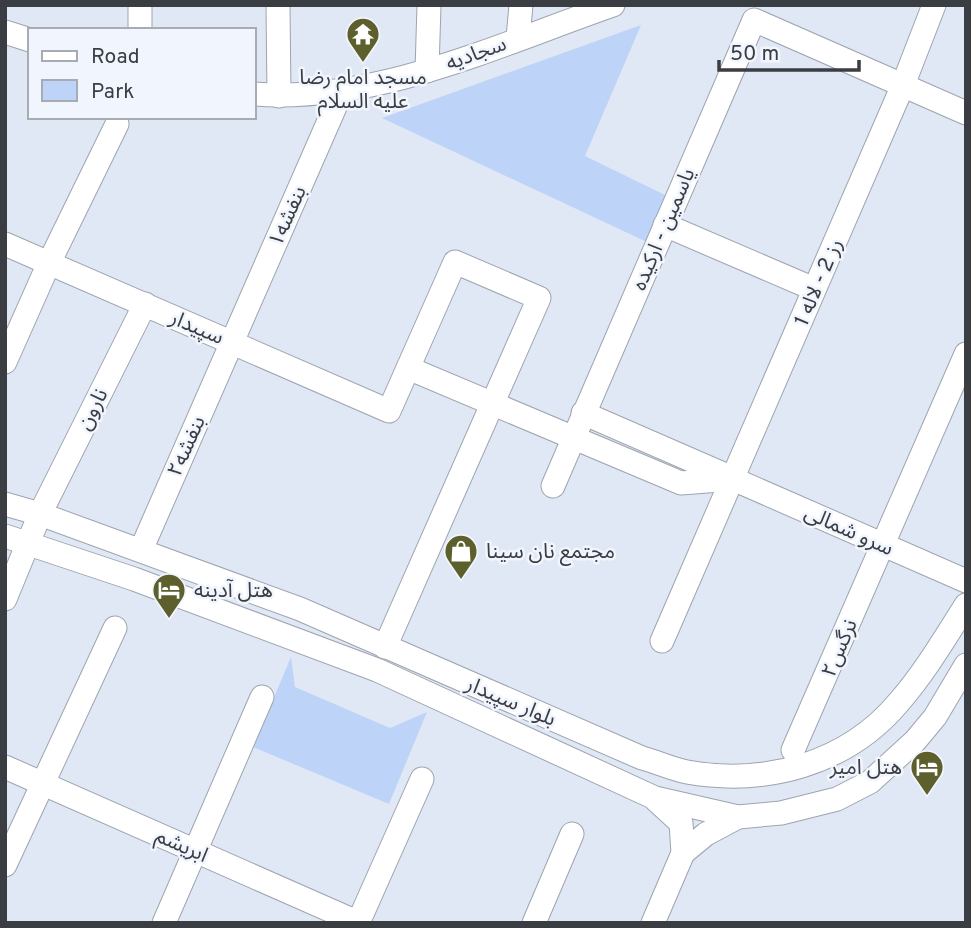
<svg xmlns="http://www.w3.org/2000/svg" width="971" height="928" font-family="Overpass,'Noto Sans Arabic',sans-serif">
<rect width="100%" height="100%" fill="#e1e8f5"/>
<g fill="#bdd3f8">
<polygon points="641,25 585,156 667,196 647,242 382,118"/>
<polygon points="291,657 295,687 390,728 427,712 389,804 253,747"/>
</g>
<g fill="none" stroke-linecap="round" stroke-linejoin="round">
<defs>
<g id="minor">
<polyline points="140,5 140,30"/>
<polyline points="278,5 279,96"/>
<polyline points="5,32 30,40"/>
<polyline points="518,38 521,5"/>
<polyline points="427,71 429,5"/>
<path d="M 254,94 C 377,103 498,45 613,5"/>
<polyline points="665,225 814,289"/>
<polyline points="5,244 389,411 455,262 539,298 385,647"/>
<polyline points="5,362 49,263 117,124"/>
<polyline points="408,368 681,483 733,479 966,581"/>
<polyline points="583,413 730,477"/>
<polyline points="553,486 754,20 966,113"/>
<path d="M 5,504 L 40,514 L 300,609 L 642,758 C 657,762 672,769 687,772 C 766,786 847,764 899,702 C 925,672 945,638 966,605"/>
<polyline points="5,536 134,579 377,670 655,798 738,817 781,813 837,799 870,782 915,741 935,717 966,665"/>
<polyline points="141,550 342,91"/>
<polyline points="5,599 40,514 145,304"/>
<polyline points="662,641 903,85 934,5"/>
<polyline points="793,750 966,354"/>
<polyline points="5,767 359,923"/>
<polyline points="683,853 706,834 738,817"/>
<polyline points="5,865 115,628"/>
<polyline points="164,923 262,697"/>
<polyline points="358,923 422,779"/>
<polyline points="534,923 572,834"/>
<polyline points="653,923 683,853 681,823 656,800"/>
</g>
</defs>
<use href="#minor" stroke="#9da4af" stroke-width="25"/>
<use href="#minor" stroke="#fff" stroke-width="23"/>
</g>
<defs>
<symbol id="temple-pin" viewBox="-11 -11 22 30"><path d="M0 17L-7.5 6A9.5 9.5 0 1 1 7.5 6Z" fill="#5d602d" stroke="#f1f5fd"/><path d="M0-6L5-2H3V0L6.5 2.5H4V6H1.5V3h-3V6H-4V2.5H-6.5L-3 0V-2H-5Z" fill="#fff"/></symbol>
<symbol id="shop-pin" viewBox="-11 -11 22 30"><path d="M0 17L-7.5 6A9.5 9.5 0 1 1 7.5 6Z" fill="#5d602d" stroke="#f1f5fd"/><path d="M-5-2.5h2.3a2.7 3.5 0 0 1 5.4 0H5L5.5 6h-11ZM-1.5-2.5h3a1.5 2.3 0 0 0-3 0Z" fill="#fff"/></symbol>
<symbol id="hotel-pin" viewBox="-11 -11 22 30"><path d="M0 17L-7.5 6A9.5 9.5 0 1 1 7.5 6Z" fill="#5d602d" stroke="#f1f5fd"/><path d="M-6-4.5h1.5V1H6V5H4.5V3h-9V5H-6ZM-4 0a1.8 1.8 0 1 1 3.6 0ZM.5 0V-2.5h3Q6-2.5 6 0Z" fill="#fff"/></symbol>
</defs>
<g fill-rule="evenodd">
<use href="#temple-pin" x="344" y="15" width="38" height="52"/>
<use href="#shop-pin" x="442" y="532" width="38" height="52"/>
<use href="#hotel-pin" x="150" y="571" width="38" height="52"/>
<use href="#hotel-pin" x="908" y="748" width="38" height="52"/>
</g>
<g text-anchor="middle" stroke-width="5" stroke-linejoin="round" paint-order="stroke">
<g font-size="21" fill="#3a3d42" stroke="#f1f5fd">
<text transform="translate(476 53) rotate(-20)" y="7">سجادیه</text>
<text transform="translate(287 216) rotate(-66)" y="7">بنفشه۱</text>
<text transform="translate(663 229) rotate(-67)" y="7">یاسمین - ارکیده</text>
<text transform="translate(818 282) rotate(-67)" y="7">رز 2 - لاله 1</text>
<text transform="translate(197 327) rotate(23)" y="7">سپیدار</text>
<text transform="translate(92 409) rotate(-63)" y="7">نارون</text>
<text transform="translate(186 446) rotate(-66)" y="7">بنفشه۲</text>
<text transform="translate(849 530) rotate(24)" y="7">سرو شمالی</text>
<text transform="translate(839 648) rotate(-67)" y="7">نرگس۲</text>
<text transform="translate(511 701) rotate(23)" y="7">بلوار سپیدار</text>
<text transform="translate(182 845) rotate(24)" y="7">ابریشم</text>
</g>
<g font-size="21" fill="#3a3d42" stroke="#f1f5fd" text-anchor="start">
<text x="363" y="84" text-anchor="middle">مسجد امام رضا<tspan x="363" dy="24">علیه السلام</tspan></text>
<text x="486" y="558">مجتمع نان سینا</text>
<text x="194" y="597">هتل آدینه</text>
<text x="902" y="774" text-anchor="end">هتل امیر</text>
</g>
</g>
<rect width="971" height="928" fill="none" stroke="#3a3d42" stroke-width="14"/>
<rect x="28" y="28" width="228" height="91" fill="#f1f5fd" stroke="#a8abb2" stroke-width="2"/>
<rect x="42" y="51" width="35" height="10" fill="#ffffff" stroke="#a8abb2" stroke-width="2"/>
<text x="91" y="63" font-size="21" fill="#3a3d42">Road</text>
<rect x="42" y="80" width="35" height="21" fill="#bdd3f8" stroke="#a8abb2" stroke-width="2"/>
<text x="91" y="98" font-size="21" fill="#3a3d42">Park</text>
<path d="M719 60v10h140v-10" fill="none" stroke="#3a3d42" stroke-width="3.5"/>
<text x="730" y="60" font-size="21" fill="#3a3d42" stroke="#f1f5fd" stroke-width="5" paint-order="stroke">50 m</text>
</svg>
